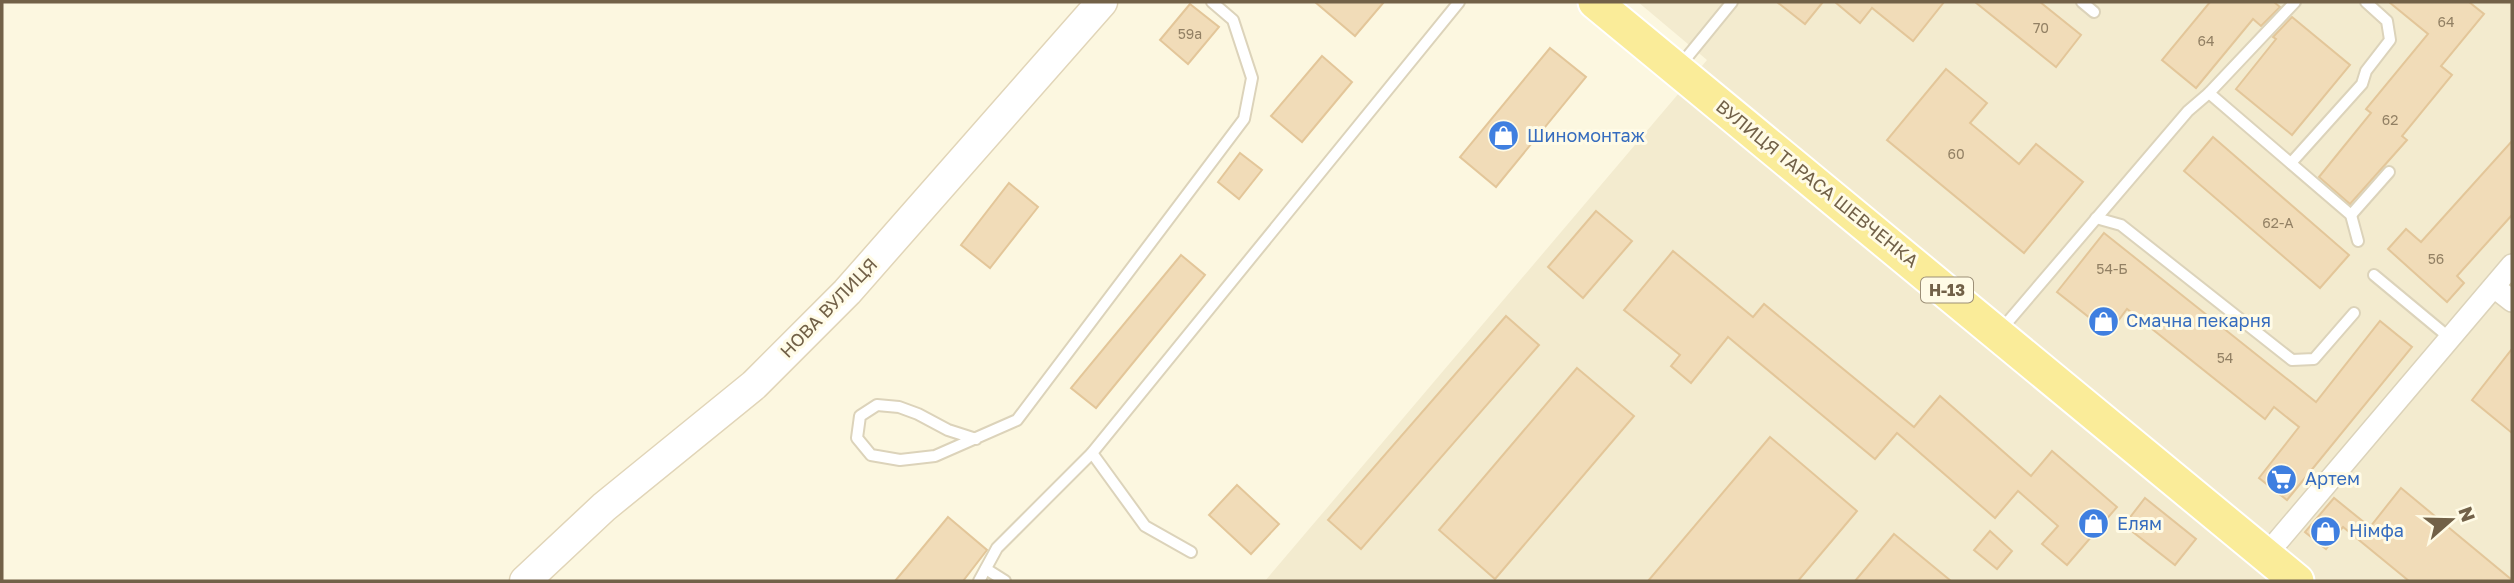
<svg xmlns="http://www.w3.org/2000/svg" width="2514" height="583" font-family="'Golos Text',sans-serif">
<rect width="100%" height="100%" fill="#fcf7e0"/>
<polygon fill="#f3ebcf" points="1638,2 2512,2 2512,581 1265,581 1707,60"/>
<g fill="#f1dcb8" stroke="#e3c699" stroke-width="2">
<polygon points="1315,2 1384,2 1355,36"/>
<polygon points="1777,2 1823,2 1805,24"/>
<polygon points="1835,2 1944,2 1913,41 1872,8 1860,23"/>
<polygon points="1975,2 2040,2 2081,35 2056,67"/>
<polygon points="2210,2 2274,2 2280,7 2261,26 2253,19 2196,88 2162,60"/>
<polygon points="2389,2 2469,2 2484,14 2441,66 2452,75 2402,136 2407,140 2350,204 2319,177 2371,113 2366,109 2428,34"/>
<polygon points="1190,4 1219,27 1188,64 1160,40"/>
<polygon points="2292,17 2350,65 2292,135 2236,89 2276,39 2273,37"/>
<polygon points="1550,48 1586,77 1496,187 1460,157"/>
<polygon points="1322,56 1352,82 1302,142 1271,116"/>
<polygon points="1946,69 1987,103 1970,123 2019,164 2036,144 2083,182 2024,253 1887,140"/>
<polygon points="2213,137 2349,255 2320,288 2184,171"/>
<polygon points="2512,141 2512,215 2457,276 2464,283 2447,302 2388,249 2406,229 2421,242"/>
<polygon points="1240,153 1262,170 1239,199 1218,182"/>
<polygon points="1009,183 1038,207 990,268 961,245"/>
<polygon points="1596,211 1632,241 1583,298 1548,267"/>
<polygon points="2104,233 2316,402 2380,321 2412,347 2287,500 2259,478 2299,427 2274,407 2265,419 2127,309 2109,333 2057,292"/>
<polygon points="1673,251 1753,317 1764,304 1914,427 1940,396 2031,476 2052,451 2117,507 2067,565 2042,544 2058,526 2018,491 1995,518 1897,433 1875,459 1728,337 1691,383 1671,366 1680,355 1624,310"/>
<polygon points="1181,255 1205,275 1096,408 1071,388"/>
<polygon points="1506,316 1539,345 1361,549 1328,520"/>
<polygon points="2512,349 2512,433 2472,400"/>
<polygon points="1577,368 1634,416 1495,579 1439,530"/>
<polygon points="1770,437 1857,511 1798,581 1648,581"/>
<polygon points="1237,485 1279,524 1251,554 1209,515"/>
<polygon points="2401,488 2512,580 2512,581 2409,581 2343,527 2326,549 2305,532 2334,498 2370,527"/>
<polygon points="2145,498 2196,539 2175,565 2124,525"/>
<polygon points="948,517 987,550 963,581 895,581"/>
<polygon points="1990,531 2012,551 1997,569 1974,550"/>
<polygon points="1894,534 1951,581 1855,581"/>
</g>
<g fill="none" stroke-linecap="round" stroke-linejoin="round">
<defs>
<g id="lane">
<polyline points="2082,2 2094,12"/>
<polyline points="1679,67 1732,2"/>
<polyline points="2209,93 2351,215 2358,241"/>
<polyline points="2291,163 2362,84 2366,71 2390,40 2387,21 2366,2"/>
<polyline points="2351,215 2389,172"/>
<polyline points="2096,218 2121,225 2292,360 2314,359 2354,313"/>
<polyline points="2374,275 2451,339"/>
<polyline points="2000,331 2188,111 2209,93 2295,2"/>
<polyline points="976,439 948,430 918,414 899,407 877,405 860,416 857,438 871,455 900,460 935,456 1017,420 1244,119 1252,78 1233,20 1212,2"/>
<polyline points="1092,453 1145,526 1191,552"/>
<polyline points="986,569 1005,581"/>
<polyline points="979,581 997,548 1092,453 1459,2"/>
</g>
<g id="street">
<polyline points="2494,287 2512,301"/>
<polyline points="2266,555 2512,265"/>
</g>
<polyline id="secondary" points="525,581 604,507 754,385 847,292 1102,2"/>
<polyline id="primary" points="1595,2 2297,581"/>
</defs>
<use href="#lane" stroke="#dcd3ba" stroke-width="14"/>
<use href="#street" stroke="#dcd3ba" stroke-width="24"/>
<use href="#secondary" stroke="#e1d5b8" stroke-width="33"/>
<use href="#primary" stroke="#fff" stroke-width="37"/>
<use href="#lane" stroke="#fff" stroke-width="10"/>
<use href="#street" stroke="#fff" stroke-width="21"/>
<use href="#secondary" stroke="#fff" stroke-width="30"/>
<use href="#primary" stroke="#faec99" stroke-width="33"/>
</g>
<defs>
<symbol id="shop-disc" viewBox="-11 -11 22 22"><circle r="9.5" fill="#3f7fe0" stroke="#fffbe6"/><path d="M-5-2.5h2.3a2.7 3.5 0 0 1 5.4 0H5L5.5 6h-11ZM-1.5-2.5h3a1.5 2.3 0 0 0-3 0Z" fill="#fff"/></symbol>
<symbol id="supermarket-disc" viewBox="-11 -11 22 22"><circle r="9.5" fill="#3f7fe0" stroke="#fffbe6"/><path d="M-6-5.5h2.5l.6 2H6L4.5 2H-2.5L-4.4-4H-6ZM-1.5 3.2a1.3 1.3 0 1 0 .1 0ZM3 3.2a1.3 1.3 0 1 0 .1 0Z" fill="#fff"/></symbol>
</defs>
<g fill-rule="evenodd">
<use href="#shop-disc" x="1486" y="118" width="35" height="35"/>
<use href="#shop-disc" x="2086" y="304" width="35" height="35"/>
<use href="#supermarket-disc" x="2264" y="462" width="35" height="35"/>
<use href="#shop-disc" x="2076" y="506" width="35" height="35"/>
<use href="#shop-disc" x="2308" y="514" width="35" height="35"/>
</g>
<g text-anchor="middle" stroke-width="6" stroke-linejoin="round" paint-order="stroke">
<g font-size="14" fill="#928064">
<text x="2446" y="27">64</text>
<text x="2041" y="33">70</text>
<text x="1190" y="39">59а</text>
<text x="2206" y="46">64</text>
<text x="2390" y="125">62</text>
<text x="1956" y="159">60</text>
<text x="2278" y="228">62-А</text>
<text x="2436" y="264">56</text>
<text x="2112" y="274">54-Б</text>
<text x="2225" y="363">54</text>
</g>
<rect fill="#fffbe6" stroke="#9c8f77" stroke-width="2" x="1921" y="277.5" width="52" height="25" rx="5"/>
<g font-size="16" font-weight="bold" fill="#726148">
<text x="1947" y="296">Н-13</text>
</g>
<g font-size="18" fill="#366cbe" stroke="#fffbe6" text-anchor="start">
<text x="1527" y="142">Шиномонтаж</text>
<text x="2126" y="327">Смачна пекарня</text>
<text x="2305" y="485">Артем</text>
<text x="2117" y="530">Елям</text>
<text x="2349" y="537">Німфа</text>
</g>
<g font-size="18" fill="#726148" stroke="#fffbe6">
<text transform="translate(1817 184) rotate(39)" y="6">ВУЛИЦЯ ТАРАСА ШЕВЧЕНКА</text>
<text transform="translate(829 308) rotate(-46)" y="6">НОВА ВУЛИЦЯ</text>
</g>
</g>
<rect width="2514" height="583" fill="none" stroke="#726148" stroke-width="7"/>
<g transform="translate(2451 520) rotate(70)" stroke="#fffbe6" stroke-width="5" paint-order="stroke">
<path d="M0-5L12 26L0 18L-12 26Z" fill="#726148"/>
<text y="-10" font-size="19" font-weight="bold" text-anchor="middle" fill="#726148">N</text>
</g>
</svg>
